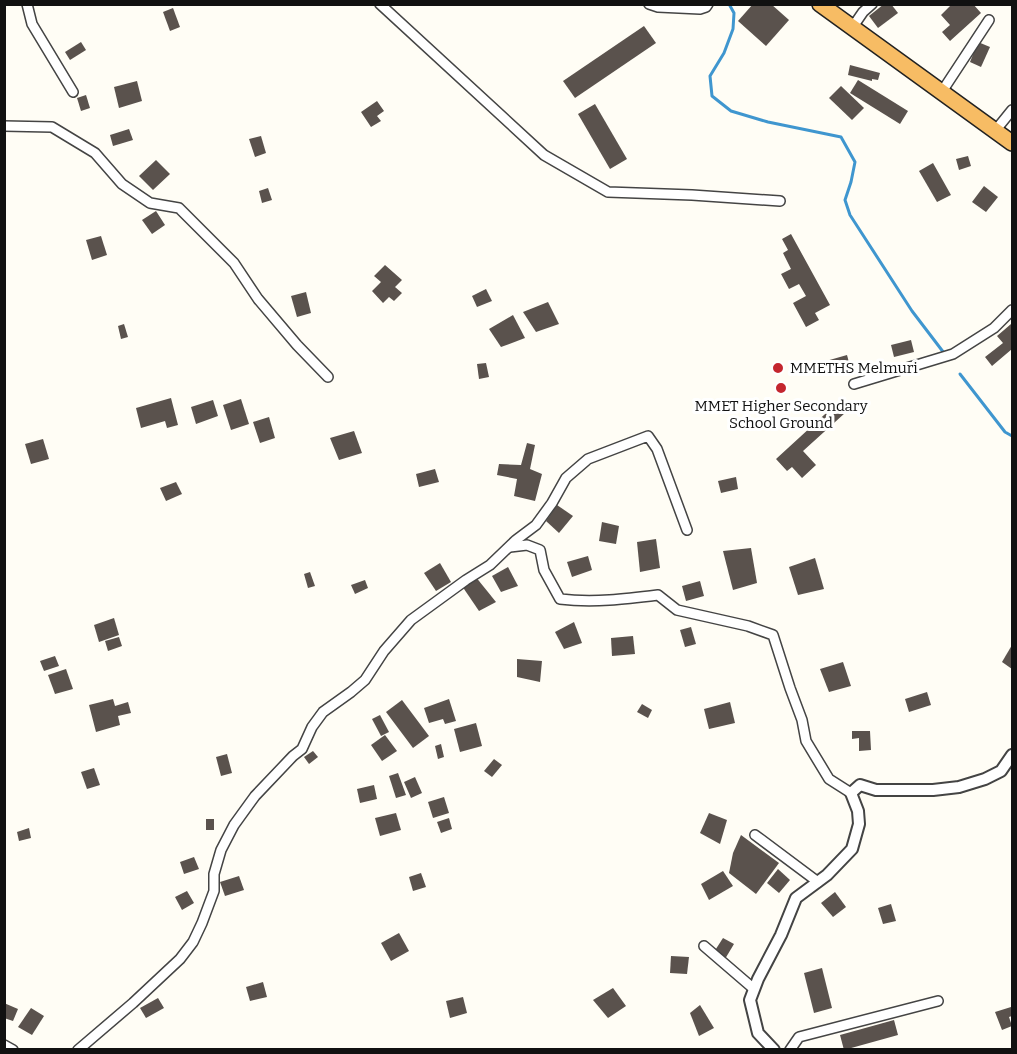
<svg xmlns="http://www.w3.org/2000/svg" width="1017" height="1054" font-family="Bitter,serif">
<rect width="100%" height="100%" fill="#fffdf5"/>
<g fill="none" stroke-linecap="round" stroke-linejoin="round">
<g stroke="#3f96cf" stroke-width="3">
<polyline points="729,4 734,13 733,29 724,53 710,76 712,96 731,111 768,122 841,137 855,162 851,182 845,200 850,215 912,311 944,353"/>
<polyline points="960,374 1005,432 1012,436"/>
</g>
</g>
<g fill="#5a524d">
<polygon points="753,4 771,4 789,20 766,46 738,21"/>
<polygon points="884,4 891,4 898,13 878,28 869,16"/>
<polygon points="952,4 973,4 981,13 950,41 942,32 950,25 941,15"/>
<polygon points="173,8 180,27 170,31 163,12"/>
<polygon points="644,26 656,43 575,98 563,81"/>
<polygon points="81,42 86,50 70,60 65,52"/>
<polygon points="978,42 990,47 981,67 970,62"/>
<polygon points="850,65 880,73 878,80 872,79 872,81 848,75"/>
<polygon points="858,80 908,111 900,124 850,93"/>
<polygon points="137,81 142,101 119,108 114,87"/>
<polygon points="841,86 864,108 852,120 829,98"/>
<polygon points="86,95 90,108 81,111 77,98"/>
<polygon points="377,101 384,111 377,116 381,121 371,127 361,112"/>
<polygon points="595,104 627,159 610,169 578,114"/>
<polygon points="129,129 133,140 113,146 110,135"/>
<polygon points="261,136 266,153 255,157 249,139"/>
<polygon points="968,156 971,166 959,170 956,159"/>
<polygon points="156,160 170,174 153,190 139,176"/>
<polygon points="933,163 951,195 937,202 919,171"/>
<polygon points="984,186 998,197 986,212 972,202"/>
<polygon points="268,188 272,200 262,203 259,191"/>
<polygon points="156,211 165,225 152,234 142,220"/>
<polygon points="791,234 830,305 815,313 819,320 806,327 793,303 806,296 799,284 789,289 781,274 791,269 783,253 788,250 782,239"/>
<polygon points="101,236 107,255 92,260 86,240"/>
<polygon points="385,265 402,280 395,287 402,293 394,301 389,297 383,303 372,291 381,282 374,276"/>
<polygon points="486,289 492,301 477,307 472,296"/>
<polygon points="306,292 311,313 297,317 291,296"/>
<polygon points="548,302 559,324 536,332 523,312"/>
<polygon points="513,315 525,338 501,347 489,329"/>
<polygon points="124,324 128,337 121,339 118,326"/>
<polygon points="1011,324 1012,326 1012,349 992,366 985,357 1003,343 997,336"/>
<polygon points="911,340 914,352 894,357 891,345"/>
<polygon points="847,355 851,370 830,376 826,361"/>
<polygon points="486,363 489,377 479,379 477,364"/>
<polygon points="171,398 178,425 167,428 165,421 141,428 136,408"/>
<polygon points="241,399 249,424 231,430 223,405"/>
<polygon points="213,400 218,416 196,424 191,407"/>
<polygon points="836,404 845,413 803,451 816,465 802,478 792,467 787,471 776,459"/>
<polygon points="269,417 275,438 260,443 253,422"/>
<polygon points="354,431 362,453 339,460 330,438"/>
<polygon points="43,439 49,459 31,464 25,444"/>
<polygon points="527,443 535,445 530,469 542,474 535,501 514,496 517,479 497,475 499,464 521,465"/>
<polygon points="435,469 439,482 419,487 416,474"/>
<polygon points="736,477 738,489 721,493 718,481"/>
<polygon points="176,482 182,494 166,501 160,488"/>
<polygon points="557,505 573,516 559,533 546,521"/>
<polygon points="602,522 619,526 616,544 599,541"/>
<polygon points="656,539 660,568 640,572 637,542"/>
<polygon points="751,548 757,583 733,590 723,551"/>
<polygon points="588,556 592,570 572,577 567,562"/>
<polygon points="815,558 824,589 798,595 789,567"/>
<polygon points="440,563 451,582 436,591 424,573"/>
<polygon points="508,567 518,586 501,592 492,576"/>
<polygon points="310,572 315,586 308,588 304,574"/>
<polygon points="475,576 496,602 479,611 462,586"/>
<polygon points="365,580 368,588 355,594 351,585"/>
<polygon points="700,581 704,596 686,601 682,586"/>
<polygon points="114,618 119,635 99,642 94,625"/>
<polygon points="574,622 582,643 564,649 555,632"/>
<polygon points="691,627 696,644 685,647 680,630"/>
<polygon points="633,636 635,654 612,656 611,638"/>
<polygon points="119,637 122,646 108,651 105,641"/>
<polygon points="1012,645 1012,669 1002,662"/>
<polygon points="55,656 59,666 44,671 40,661"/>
<polygon points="517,659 542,661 540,682 517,677"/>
<polygon points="843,662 851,686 829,692 820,669"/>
<polygon points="66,669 73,689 55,694 48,675"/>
<polygon points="927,692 931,705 909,712 905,699"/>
<polygon points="113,699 115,706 128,702 131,713 118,716 120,725 96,732 89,705"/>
<polygon points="449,699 456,721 445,724 443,719 429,723 424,708"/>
<polygon points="402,700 429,736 413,748 386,712"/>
<polygon points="730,702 735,723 709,729 704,709"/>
<polygon points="642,704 652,710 648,718 637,712"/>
<polygon points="380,715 389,732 381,736 372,719"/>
<polygon points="476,723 482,746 460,752 454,729"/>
<polygon points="852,731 870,731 871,750 859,751 859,738 852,739"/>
<polygon points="385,735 397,751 382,761 371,745"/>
<polygon points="441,744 444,757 438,759 435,746"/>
<polygon points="313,751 318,757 309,764 304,757"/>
<polygon points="227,754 232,773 221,776 216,757"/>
<polygon points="494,759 502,765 492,777 484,771"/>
<polygon points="94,768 100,785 87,789 81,772"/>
<polygon points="398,773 406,795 396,798 389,776"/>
<polygon points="415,777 422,793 411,798 404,782"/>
<polygon points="374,785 377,799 360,803 357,789"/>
<polygon points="444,797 449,813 433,818 428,802"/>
<polygon points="396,813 401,830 380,836 375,818"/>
<polygon points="709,813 727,820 720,844 700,833"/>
<polygon points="449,818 452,829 441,833 437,822"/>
<rect x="206" y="819" width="8" height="11"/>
<polygon points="29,828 31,838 19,841 17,832"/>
<polygon points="741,835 779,863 756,894 729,873 733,853"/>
<polygon points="194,857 199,869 184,874 180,862"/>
<polygon points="778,869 790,880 779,893 767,883"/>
<polygon points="723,871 733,886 709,900 701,884"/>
<polygon points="421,873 426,887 413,891 409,877"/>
<polygon points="239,876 244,890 225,896 220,882"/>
<polygon points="187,891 194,903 182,910 175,897"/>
<polygon points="835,892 846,907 833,917 821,903"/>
<polygon points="891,904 896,921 883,924 878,908"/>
<polygon points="399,933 409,951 391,961 381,943"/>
<polygon points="723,938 734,944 725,959 714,952"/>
<polygon points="671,956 689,957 687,974 670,973"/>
<polygon points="822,968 832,1008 814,1013 804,973"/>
<polygon points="263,982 267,997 250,1001 246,987"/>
<polygon points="613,988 626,1006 608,1018 593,1000"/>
<polygon points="463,997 467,1013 450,1018 446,1001"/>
<polygon points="158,998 164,1008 146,1018 140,1008"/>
<polygon points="4,1003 18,1009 13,1021 4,1018"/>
<polygon points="700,1005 714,1028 699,1036 690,1013"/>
<polygon points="1011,1007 1012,1016 1009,1017 1012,1026 1002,1030 995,1012"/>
<polygon points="31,1008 44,1016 32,1035 18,1027"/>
<polygon points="894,1020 898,1035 844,1050 840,1035"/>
</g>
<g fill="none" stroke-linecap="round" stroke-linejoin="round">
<defs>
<g id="minor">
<polyline points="27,4 32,24 73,92"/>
<polyline points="380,4 544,155 608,192 692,195 780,201"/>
<polyline points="649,4 658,7 700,9 706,7 708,4"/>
<polyline points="852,28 863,12 872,4"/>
<polyline points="941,93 989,20"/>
<polyline points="4,126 52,127 95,153 122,184 150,203 179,208 234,263 258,299 297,345 328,377"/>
<polyline points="995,131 1012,110"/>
<polyline points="854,384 953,354 994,328 1012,310"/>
<path d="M 510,547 L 527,545 L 540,550 L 544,570 L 560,599 C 593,603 626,599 658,595 L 677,610 L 748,626 L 773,635 L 790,688 L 802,720 L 806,741 L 829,779 L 851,793"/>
<polyline points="755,835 818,882"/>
<polyline points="704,946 754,989"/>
<polyline points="4,1045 13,1050"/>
<polyline points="78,1050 133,1003 180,959 193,942 202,923 214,891 214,874 221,850 234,825 255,796 293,756 302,749 312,727 323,712 351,692 365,680 384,651 411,620 466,580 490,565 516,540 536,525 552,503 566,478 588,459 648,436 657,449 687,530"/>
<polyline points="790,1050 799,1037 938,1001"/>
</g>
<polyline id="tertiary" points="774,1050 758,1033 750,1000 758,979 781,935 796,898 827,875 852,849 859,824 858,811 851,793 860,785 876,790 933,790 959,787 985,779 1001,771 1012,755"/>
<polyline id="trunk" points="820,4 1012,143"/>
</defs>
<use href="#minor" stroke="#444" stroke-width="12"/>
<use href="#tertiary" stroke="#444" stroke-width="14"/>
<use href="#trunk" stroke="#222" stroke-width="18"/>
<use href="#minor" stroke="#fff" stroke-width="9"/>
<use href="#tertiary" stroke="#fff" stroke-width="10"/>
<use href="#trunk" stroke="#f7bc64" stroke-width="15"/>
</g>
<g fill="#c4262e" stroke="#fff" stroke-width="2">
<circle cx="778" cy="368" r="6"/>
<circle cx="781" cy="388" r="6"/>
</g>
<g text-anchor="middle" stroke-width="6" stroke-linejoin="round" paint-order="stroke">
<g font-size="15" fill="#111" stroke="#fff" text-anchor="start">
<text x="790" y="373">MMETHS Melmuri</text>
<text x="781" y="411" text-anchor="middle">MMET Higher Secondary<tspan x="781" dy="17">School Ground</tspan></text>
</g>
</g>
<rect width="1017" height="1054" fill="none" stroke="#111111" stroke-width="12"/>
</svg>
